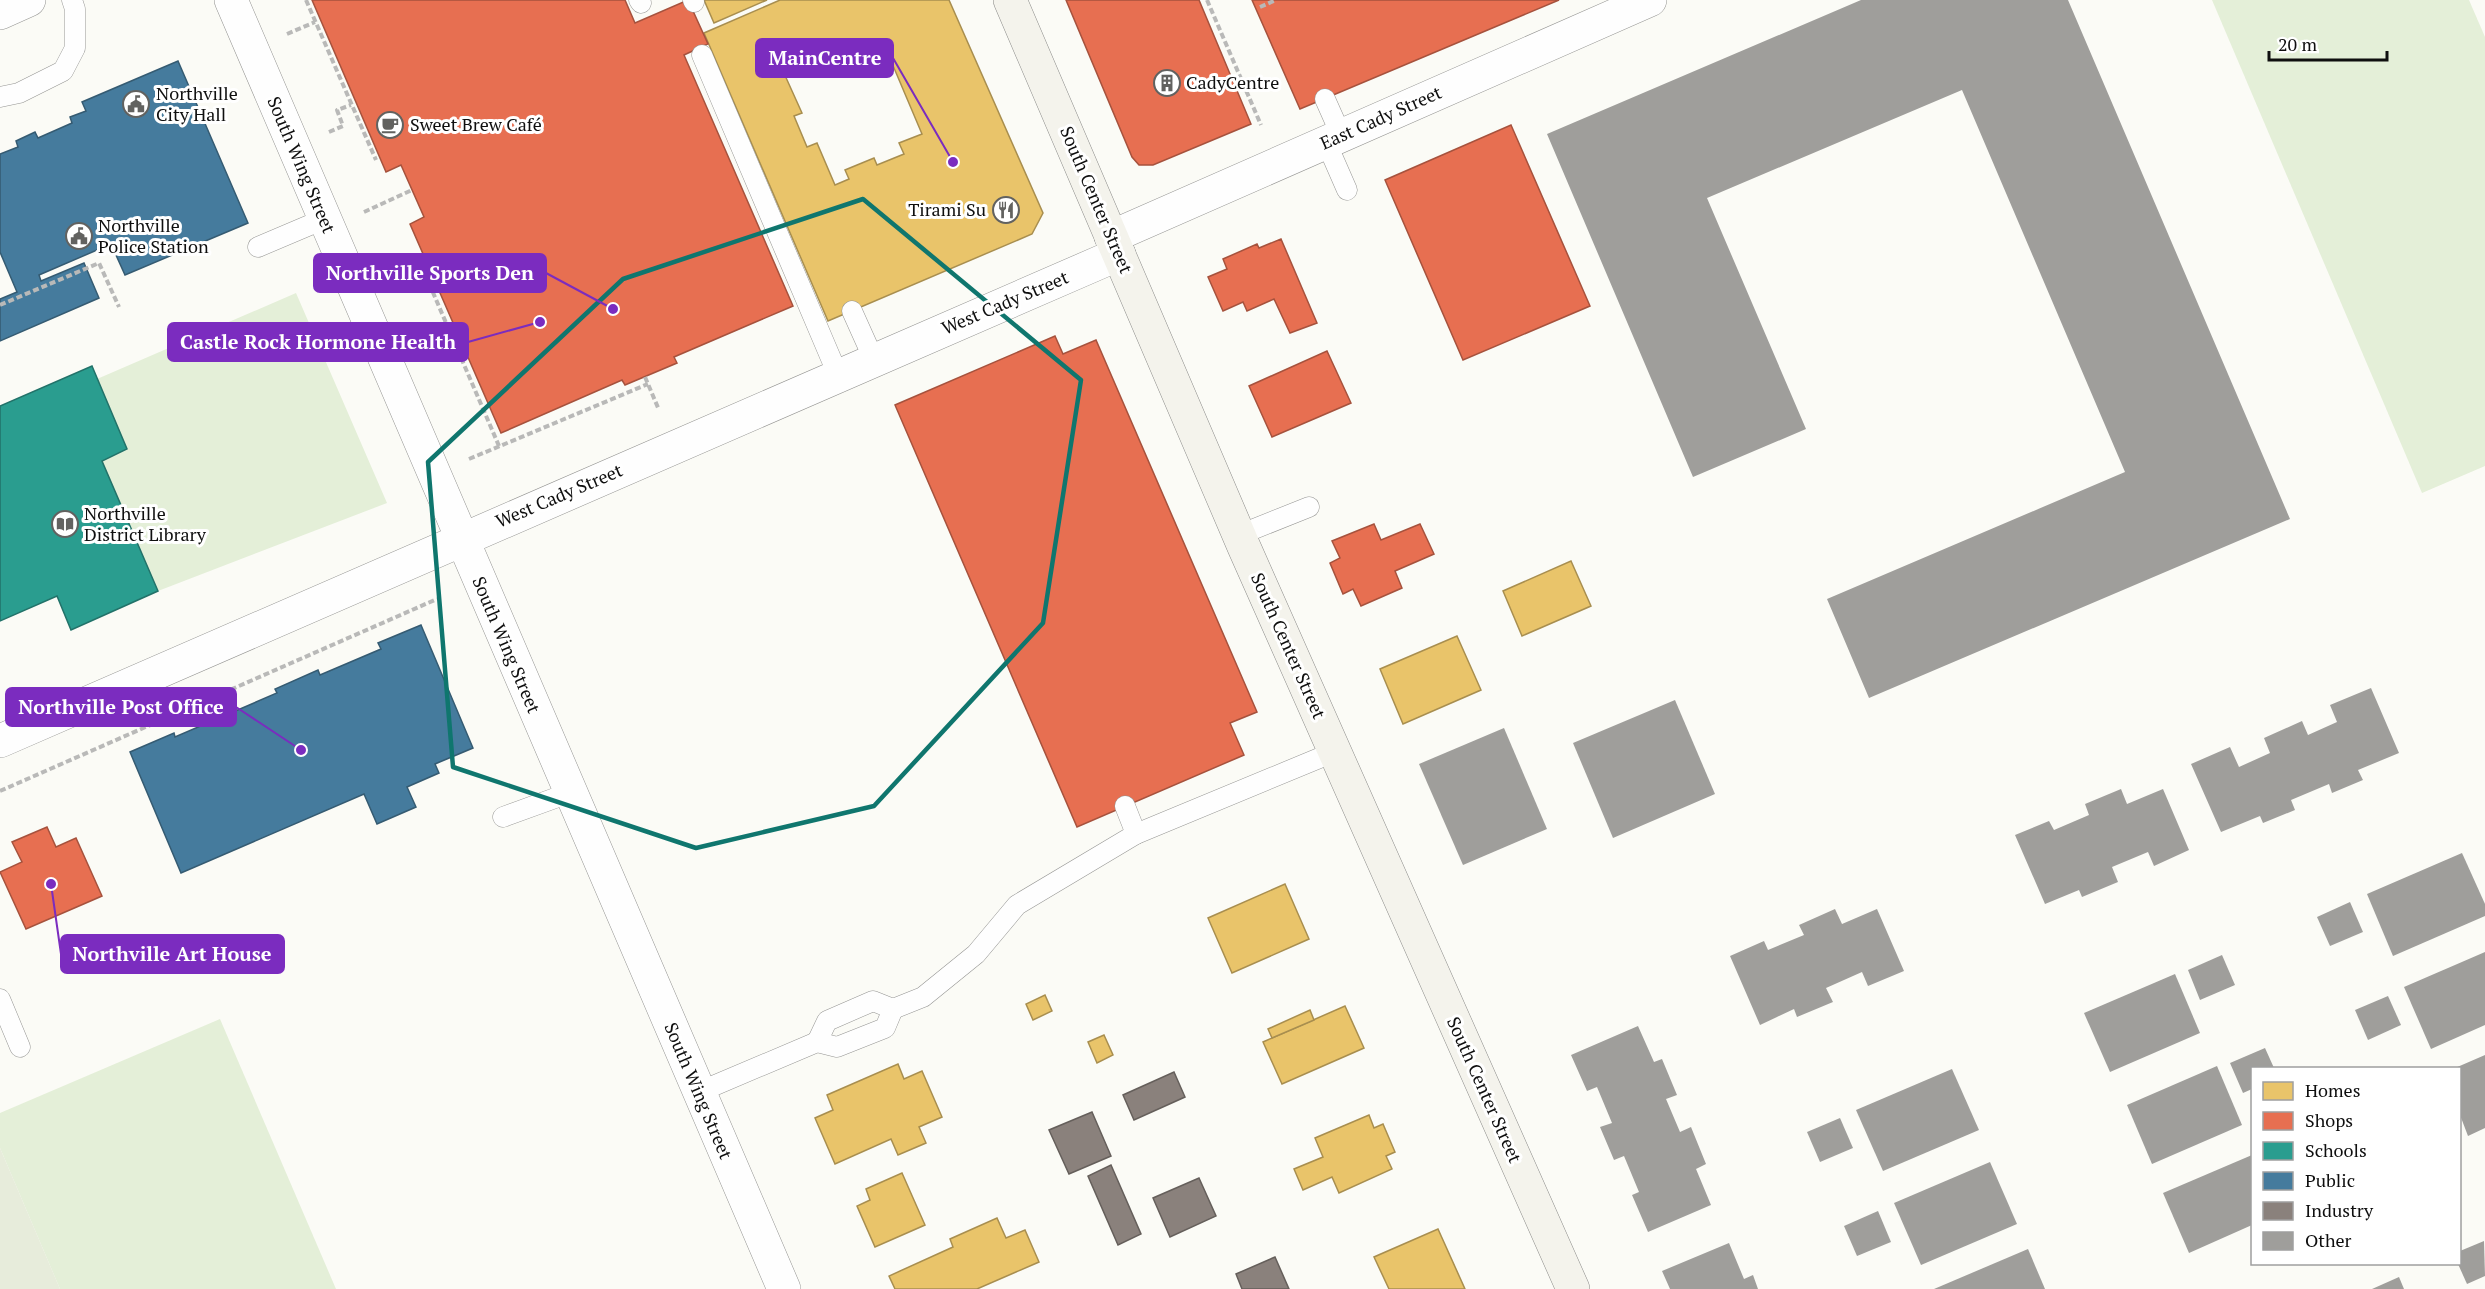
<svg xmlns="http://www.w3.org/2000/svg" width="2485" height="1289" font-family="'PT Serif',serif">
<rect width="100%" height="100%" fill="#fbfbf6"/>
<g fill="#e4efd8">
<polygon points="2212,0 2469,0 2485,37 2485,466 2422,493"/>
<polygon points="296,293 387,503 158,591 102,461 127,449 97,379"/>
<polygon points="220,1019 336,1289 60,1289 0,1148 0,1113"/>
</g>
<polygon fill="#e7ecdb" points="0,1148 60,1289 0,1289"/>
<g fill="#e9c46a" stroke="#a88e4f" stroke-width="1.5" fill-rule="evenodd">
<polygon points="704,0 767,0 714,23"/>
<path d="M 780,0 L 949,0 L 1043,213 L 1032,234 L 828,321 L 704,33 ZM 883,42 L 922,134 L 899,143 L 904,154 L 877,165 L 874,158 L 845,170 L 849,179 L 835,185 L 817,143 L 807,147 L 794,116 L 802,113 L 783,71 L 799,64 L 803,73 L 827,62 L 825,55 L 849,45 L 853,55 Z"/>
<polygon points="1571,561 1591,606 1522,636 1503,591"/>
<polygon points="1457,636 1481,690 1403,724 1380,669"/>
<polygon points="1285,884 1309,939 1232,973 1208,918"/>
<polygon points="1045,995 1052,1011 1033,1020 1026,1004"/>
<polygon points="1345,1006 1364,1048 1282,1084 1263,1042"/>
<polygon points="1310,1010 1314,1020 1272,1038 1268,1029"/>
<polygon points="1104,1035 1113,1055 1097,1063 1088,1042"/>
<polygon points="898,1064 904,1079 922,1071 942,1117 919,1127 926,1143 898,1155 891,1139 835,1164 815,1118 833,1110 827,1095"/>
<polygon points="1369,1115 1374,1128 1383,1124 1395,1152 1386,1156 1392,1169 1339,1193 1332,1177 1303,1190 1294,1169 1323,1157 1315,1138"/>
<polygon points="902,1173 925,1225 875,1247 857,1206 870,1200 866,1189"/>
<polygon points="997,1218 1006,1238 1025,1230 1039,1262 977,1289 895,1289 889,1276 953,1247 950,1239"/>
<polygon points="1438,1229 1465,1289 1389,1289 1374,1257"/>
</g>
<g fill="#e76f51" stroke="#a6523d" stroke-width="1.5">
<polygon points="312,0 625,0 635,23 688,0 708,44 684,55 793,306 674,357 677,363 625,385 622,380 501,433 410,224 424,217 401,165 386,172"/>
<polygon points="1066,0 1199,0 1251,124 1153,165 1139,165 1132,157"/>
<polygon points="1252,0 1559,0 1300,109"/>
<polygon points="1511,125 1590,306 1463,360 1385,180"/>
<polygon points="1281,239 1317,323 1290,333 1274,299 1247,311 1243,302 1223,311 1208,277 1227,269 1223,259 1257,244 1259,248"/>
<polygon points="1055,336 1063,354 1096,340 1257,712 1230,723 1244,755 1077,827 895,405"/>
<polygon points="1327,351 1351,403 1272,437 1249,386"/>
<polygon points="1374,524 1381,540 1420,524 1434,554 1395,571 1402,588 1361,606 1353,589 1343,594 1330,563 1340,558 1332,541"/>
<polygon points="47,827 56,847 76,838 102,896 26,929 0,872 22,862 12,842"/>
</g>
<polygon fill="#2a9d8f" stroke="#227269" stroke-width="1.5" points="92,366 127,449 102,461 158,591 71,630 57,596 0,621 0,406"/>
<g fill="#457b9d" stroke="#355b72" stroke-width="1.5">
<polygon points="178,61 248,223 125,275 111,244 39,275 41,281 84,263 99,298 0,341 0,299 17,292 0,252 0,154 18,147 16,141 35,132 38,138 72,123 70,117 86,111 82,102"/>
<polygon points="421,625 473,748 435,764 439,773 407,787 416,807 377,824 364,794 181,873 130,752 174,733 175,737 277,693 275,689 318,670 320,675 381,649 378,643"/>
</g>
<g fill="#8a817c" stroke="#655f5b" stroke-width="1.5">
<polygon points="1174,1072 1185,1097 1134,1120 1123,1095"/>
<polygon points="1092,1112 1111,1156 1069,1174 1049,1130"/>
<polygon points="1111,1165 1141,1234 1118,1245 1088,1176"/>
<polygon points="1199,1178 1216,1216 1170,1237 1153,1198"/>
<polygon points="1275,1257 1289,1289 1242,1289 1236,1274"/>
</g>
<g fill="#9f9e9b">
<polygon points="1861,0 2068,0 2290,519 1869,698 1827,599 2125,472 1962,90 1707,198 1806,429 1693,477 1547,134"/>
<polygon points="2371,688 2399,753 2358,770 2363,780 2332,793 2329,784 2291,800 2295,810 2263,823 2260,816 2221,832 2191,764 2230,747 2239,767 2270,753 2264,738 2302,721 2308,735 2337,722 2330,705"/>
<polygon points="1675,700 1715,794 1613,838 1573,743"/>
<polygon points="1504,728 1547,829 1463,865 1419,764"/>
<polygon points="2121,789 2127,804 2163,789 2189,850 2154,866 2148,852 2112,867 2118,882 2082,897 2079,890 2045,904 2015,835 2049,821 2054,830 2089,815 2085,804"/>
<polygon points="2462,853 2485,904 2485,916 2393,956 2367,894"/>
<polygon points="2350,902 2363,932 2330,946 2317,917"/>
<polygon points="1835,909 1842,924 1877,909 1904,971 1868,986 1862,972 1826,988 1833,1002 1797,1017 1794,1009 1760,1025 1730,956 1764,941 1768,950 1804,935 1799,925"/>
<polygon points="2485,952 2485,1025 2431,1049 2404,987"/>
<polygon points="2222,955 2235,985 2200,1000 2188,970"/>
<polygon points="2175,974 2200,1033 2110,1072 2084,1013"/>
<polygon points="2388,996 2401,1025 2368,1040 2355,1010"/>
<polygon points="1638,1026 1654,1062 1662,1059 1677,1095 1666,1099 1680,1132 1691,1127 1706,1164 1696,1169 1711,1205 1648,1232 1632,1195 1639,1192 1624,1156 1614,1160 1600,1127 1612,1123 1597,1087 1587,1091 1571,1055"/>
<polygon points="2265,1048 2274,1068 2252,1068 2252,1089 2243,1093 2230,1063"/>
<polygon points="2485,1055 2485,1128 2468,1136 2460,1115 2460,1068 2455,1068"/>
<polygon points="2217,1066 2242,1125 2152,1164 2127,1105"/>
<polygon points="1952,1069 1979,1130 1883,1171 1856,1110"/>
<polygon points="1840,1118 1853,1148 1820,1162 1807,1132"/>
<polygon points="2252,1155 2252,1225 2189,1253 2163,1193"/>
<polygon points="1990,1162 2017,1224 1921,1265 1894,1203"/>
<polygon points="1878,1211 1891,1242 1857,1256 1844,1226"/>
<polygon points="2484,1241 2485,1276 2467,1284 2458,1264 2460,1251"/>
<polygon points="1729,1243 1744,1279 1753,1275 1758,1289 1670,1289 1662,1271"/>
<polygon points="2028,1249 2045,1289 1934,1289"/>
<polygon points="2399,1277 2404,1289 2372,1289"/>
</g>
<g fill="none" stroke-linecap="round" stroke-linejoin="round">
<defs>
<g id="lane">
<polyline points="639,0 641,3"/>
<polyline points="693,0 694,2"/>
<polyline points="702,55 838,375"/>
<polyline points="0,97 19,93 63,71 75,48 75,9 72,0"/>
<polyline points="1325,99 1341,135"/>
<polyline points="1326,142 1347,190"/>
<polyline points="258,247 324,219"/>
<polyline points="852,311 874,360"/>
<polyline points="1239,535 1309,507"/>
<polyline points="1125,806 1136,834"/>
<polyline points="503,817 569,793"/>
<polyline points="0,999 20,1047"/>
<polyline points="817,1042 827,1021 873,1001 893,1009 923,997 976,954 1017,905 1136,834 1334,752"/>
<polyline points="699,1092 817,1042 837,1047 885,1028 893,1009"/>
</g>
<g id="street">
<polyline points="231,0 784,1289"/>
<polyline points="0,13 29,0"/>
<polyline points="1111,237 1650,0"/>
<polyline points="0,741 1119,254"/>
</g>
<polyline id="secondary" points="1010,0 1244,547 1573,1289"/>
</defs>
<use href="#lane" stroke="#959593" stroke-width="21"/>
<use href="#street" stroke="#959593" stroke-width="34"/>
<use href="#secondary" stroke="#8c8c8a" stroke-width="34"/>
<g stroke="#b9b9b8" stroke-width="4" stroke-dasharray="6 3" stroke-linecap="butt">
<polyline points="306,0 376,160"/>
<polyline points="1207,0 1261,125"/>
<polyline points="1260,7 1276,0"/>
<polyline points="287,34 315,22"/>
<polyline points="329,132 343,126 337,110 351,105"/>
<polyline points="364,212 412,190"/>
<polyline points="422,267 499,446"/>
<polyline points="0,305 99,263 119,307"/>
<polyline points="645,377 659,410"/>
<polyline points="469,459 648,384"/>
<polyline points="0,791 437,599"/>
</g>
<use href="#lane" stroke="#fefefe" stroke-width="20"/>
<use href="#street" stroke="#fefefe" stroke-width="33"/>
<use href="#secondary" stroke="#f4f3ec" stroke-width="33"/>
</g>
<path fill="none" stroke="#0f766e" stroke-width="4.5" stroke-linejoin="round" d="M 863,199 L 1081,380 L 1043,623 L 874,806 L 696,848 L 453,767 L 428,462 L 623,279 Z"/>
<defs>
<symbol id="building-ring" viewBox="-11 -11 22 22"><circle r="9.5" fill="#fff" stroke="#626260" stroke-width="1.5"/><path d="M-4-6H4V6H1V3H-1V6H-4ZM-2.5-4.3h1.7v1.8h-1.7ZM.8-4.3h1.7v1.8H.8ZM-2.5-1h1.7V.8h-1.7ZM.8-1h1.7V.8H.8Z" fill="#626260"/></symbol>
<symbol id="civic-ring" viewBox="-11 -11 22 22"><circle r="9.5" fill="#fff" stroke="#626260" stroke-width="1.5"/><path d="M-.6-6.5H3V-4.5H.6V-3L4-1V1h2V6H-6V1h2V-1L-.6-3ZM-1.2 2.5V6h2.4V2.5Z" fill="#626260"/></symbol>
<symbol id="cafe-ring" viewBox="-11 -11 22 22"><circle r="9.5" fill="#fff" stroke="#626260" stroke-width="1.5"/><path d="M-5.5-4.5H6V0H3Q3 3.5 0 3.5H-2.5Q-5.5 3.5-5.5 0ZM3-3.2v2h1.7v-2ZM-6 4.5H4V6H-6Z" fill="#626260"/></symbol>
<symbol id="restaurant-ring" viewBox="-11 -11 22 22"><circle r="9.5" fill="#fff" stroke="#626260" stroke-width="1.5"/><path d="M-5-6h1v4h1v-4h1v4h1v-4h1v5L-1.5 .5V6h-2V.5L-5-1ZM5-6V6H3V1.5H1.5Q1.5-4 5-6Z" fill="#626260"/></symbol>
<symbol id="library-ring" viewBox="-11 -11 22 22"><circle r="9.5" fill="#fff" stroke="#626260" stroke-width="1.5"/><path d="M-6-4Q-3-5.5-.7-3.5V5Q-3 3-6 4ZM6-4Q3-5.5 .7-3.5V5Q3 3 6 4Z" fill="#626260"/></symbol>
</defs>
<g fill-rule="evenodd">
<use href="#building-ring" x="1152" y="68" width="30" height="30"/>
<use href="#civic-ring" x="121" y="89" width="30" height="30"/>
<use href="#cafe-ring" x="375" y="110" width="30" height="30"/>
<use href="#restaurant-ring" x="991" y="195" width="30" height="30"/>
<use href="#civic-ring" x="64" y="221" width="30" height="30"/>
<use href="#library-ring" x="50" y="509" width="30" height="30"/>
</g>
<g text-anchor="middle" stroke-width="6" stroke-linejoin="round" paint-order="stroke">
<g font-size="18" fill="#0f0f0f" stroke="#fff" text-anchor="start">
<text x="1186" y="89">CadyCentre</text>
<text x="156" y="100">Northville<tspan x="156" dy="21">City Hall</tspan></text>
<text x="410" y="131">Sweet Brew Café</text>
<text x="986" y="216" text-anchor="end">Tirami Su</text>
<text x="98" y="232">Northville<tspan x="98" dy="21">Police Station</tspan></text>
<text x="84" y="520">Northville<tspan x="84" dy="21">District Library</tspan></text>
</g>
<g font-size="18" fill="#0f0f0f" stroke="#fff">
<text transform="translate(1381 118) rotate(-24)" y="6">East Cady Street</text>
<text transform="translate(301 165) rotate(67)" y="6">South Wing Street</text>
<text transform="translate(1096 200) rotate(67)" y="6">South Center Street</text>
<text transform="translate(1005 303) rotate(-23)" y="6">West Cady Street</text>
<text transform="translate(559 496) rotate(-23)" y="6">West Cady Street</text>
<text transform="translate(506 645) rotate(67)" y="6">South Wing Street</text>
<text transform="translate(1288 646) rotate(66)" y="6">South Center Street</text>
<text transform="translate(1484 1090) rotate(66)" y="6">South Center Street</text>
<text transform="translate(698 1091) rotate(67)" y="6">South Wing Street</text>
</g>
</g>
<path fill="none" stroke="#7b2cbf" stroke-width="2" d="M953 162L893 58M613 309L546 273M540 322L468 342M301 750L236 707M51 884L61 954"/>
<g fill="#7b2cbf" stroke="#fff" stroke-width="2">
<circle cx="953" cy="162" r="6"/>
<circle cx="613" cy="309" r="6"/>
<circle cx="540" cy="322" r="6"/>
<circle cx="301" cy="750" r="6"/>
<circle cx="51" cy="884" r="6"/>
</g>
<g fill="#7b2cbf" stroke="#7b2cbf" stroke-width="2">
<rect x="756" y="39" width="137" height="38" rx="6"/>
<rect x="314" y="254" width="232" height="38" rx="6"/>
<rect x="168" y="323" width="300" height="38" rx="6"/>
<rect x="6" y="688" width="230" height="38" rx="6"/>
<rect x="61" y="935" width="223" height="38" rx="6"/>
</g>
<g font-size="20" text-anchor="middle" font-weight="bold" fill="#fff">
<text x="825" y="65">MainCentre</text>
<text x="430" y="280">Northville Sports Den</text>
<text x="318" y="349">Castle Rock Hormone Health</text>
<text x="121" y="714">Northville Post Office</text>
<text x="172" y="961">Northville Art House</text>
</g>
<rect x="2251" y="1067" width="210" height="198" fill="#ffffff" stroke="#9f9f9f" stroke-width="1.5"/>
<rect x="2263" y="1082" width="30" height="18" fill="#e9c46a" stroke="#9f9f9f" stroke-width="1.5"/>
<text x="2305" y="1097" font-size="18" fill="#0f0f0f">Homes</text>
<rect x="2263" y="1112" width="30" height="18" fill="#e76f51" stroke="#9f9f9f" stroke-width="1.5"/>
<text x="2305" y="1127" font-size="18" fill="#0f0f0f">Shops</text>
<rect x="2263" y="1142" width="30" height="18" fill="#2a9d8f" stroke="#9f9f9f" stroke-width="1.5"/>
<text x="2305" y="1157" font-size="18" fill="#0f0f0f">Schools</text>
<rect x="2263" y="1172" width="30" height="18" fill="#457b9d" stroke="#9f9f9f" stroke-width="1.5"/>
<text x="2305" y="1187" font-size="18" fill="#0f0f0f">Public</text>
<rect x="2263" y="1202" width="30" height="18" fill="#8a817c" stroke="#9f9f9f" stroke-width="1.5"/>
<text x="2305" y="1217" font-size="18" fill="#0f0f0f">Industry</text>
<rect x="2263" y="1232" width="30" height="18" fill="#9f9e9b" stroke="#9f9f9f" stroke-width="1.5"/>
<text x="2305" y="1247" font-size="18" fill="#0f0f0f">Other</text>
<path d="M2269 51v9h118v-9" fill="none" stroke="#0f0f0f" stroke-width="3"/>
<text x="2278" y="51" font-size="18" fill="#0f0f0f" stroke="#ffffff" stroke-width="4.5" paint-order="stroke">20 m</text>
</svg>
